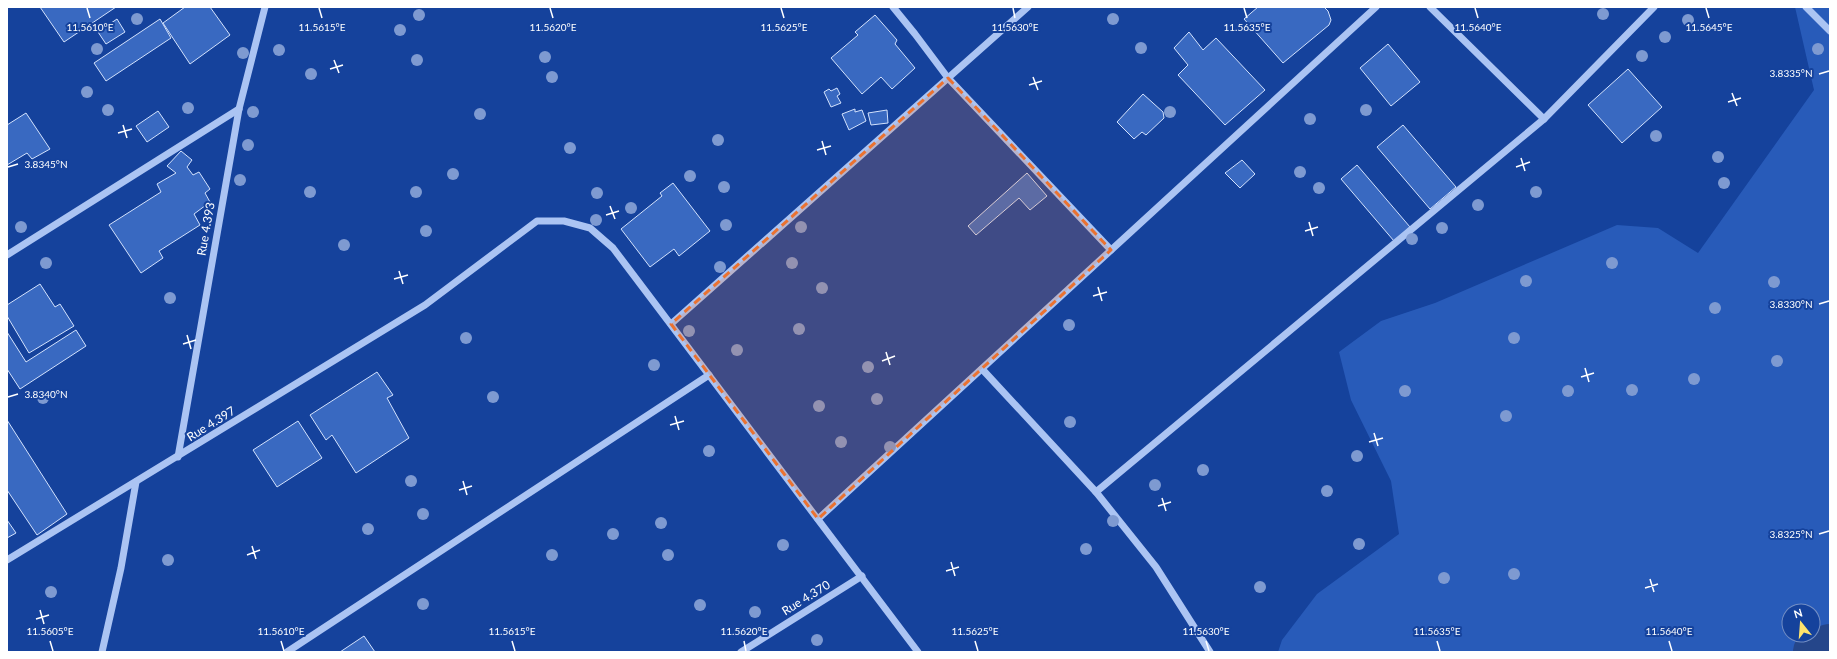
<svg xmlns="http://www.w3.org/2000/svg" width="1837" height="659" font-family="Lato,sans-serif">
<rect width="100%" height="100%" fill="#15429c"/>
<path fill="#285bb9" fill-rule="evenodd" d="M 1795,7 L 1830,7 L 1830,652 L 1278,652 L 1282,640 L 1317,594 L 1399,534 L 1391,481 L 1351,400 L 1339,352 L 1381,321 L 1435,303 L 1617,225 L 1658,228 L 1698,253 L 1814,90 ZM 1789,611 L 1813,611 L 1813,635 L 1789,635 Z"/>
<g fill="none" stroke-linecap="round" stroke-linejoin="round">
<polyline stroke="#25468a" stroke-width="48" points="1817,652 1830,648"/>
</g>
<g fill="#3969c1" stroke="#d3e2fd">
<polygon points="40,7 116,7 64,42"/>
<polygon points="185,7 210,7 230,35 190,64 163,23"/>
<polygon points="1258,7 1324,7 1328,11 1331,20 1329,25 1283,63 1244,19"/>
<polygon points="875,15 897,40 895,44 915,68 892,89 881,77 862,94 831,58 858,35 855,32"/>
<polygon points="117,19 125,32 106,44 98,32"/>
<polygon points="160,19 171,38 106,81 94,63"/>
<polygon points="1189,32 1203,50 1216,38 1265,90 1225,125 1178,75 1188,65 1174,48"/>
<polygon points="1388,44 1420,82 1391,106 1360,68"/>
<polygon points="1628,69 1662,107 1622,143 1588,105"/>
<polygon points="837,88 840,94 837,96 841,103 831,107 824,92 829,89 831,91"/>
<polygon points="1143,94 1163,112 1164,118 1146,135 1142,132 1134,139 1117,122"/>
<polygon points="855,109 855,112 862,110 866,121 849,130 842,114"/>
<polygon points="887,110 888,123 871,125 868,113"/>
<polygon points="158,111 169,127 147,142 136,126"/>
<polygon points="26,113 50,149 32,159 27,153 7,165 7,125"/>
<polygon points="1403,125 1456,187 1430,209 1377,147"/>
<polygon points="181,151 192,160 187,167 193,175 199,172 210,189 205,193 210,202 194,214 200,225 159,251 163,258 141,273 109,225 161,192 157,184 176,173 167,166"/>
<polygon points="1242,160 1255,174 1240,188 1225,173"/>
<polygon points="1357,165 1410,227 1394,241 1341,179"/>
<polygon points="1027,173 1047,196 1030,210 1019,198 976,235 968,226"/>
<polygon points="673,183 710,231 679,256 674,249 650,267 621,229 662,196 660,193"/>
<polygon points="40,284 55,307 60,304 74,326 29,353 7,316 7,305"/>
<polygon points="76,330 86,346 20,389 7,369 7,332 26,362"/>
<polygon points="377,372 393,395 387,398 409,438 356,473 332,435 326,440 310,415"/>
<polygon points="7,420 67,514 37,535 7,490"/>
<polygon points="298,421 322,458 277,487 253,450"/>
<polygon points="7,520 16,533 7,538"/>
<polygon points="364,636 375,652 340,652"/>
</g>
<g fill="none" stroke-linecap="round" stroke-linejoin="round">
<g stroke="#abc4f3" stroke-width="7">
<polyline points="893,7 915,34 948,78 1111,250"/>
<polyline points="1430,7 1544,119"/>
<polyline points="1806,7 1830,31"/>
<polyline points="7,255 239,109"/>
<polyline points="671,324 1028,7"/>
<polyline points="982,369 1096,492 1156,567 1210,652"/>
<polyline points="178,457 239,109 265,7"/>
<polyline points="1096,492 1544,119 1654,7"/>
<polyline points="818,519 1376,7"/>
<polyline points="7,560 425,305 537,221 564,221 590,228 613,248 918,652"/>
<polyline points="102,652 121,568 136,482"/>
<polyline points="287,652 709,375"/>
<polyline points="741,652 862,576"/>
</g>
</g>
<g fill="#7e9ad1">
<circle cx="1603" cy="14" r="6"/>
<circle cx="419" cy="15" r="6"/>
<circle cx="137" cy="19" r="6"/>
<circle cx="1113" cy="19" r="6"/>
<circle cx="1688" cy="20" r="6"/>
<circle cx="400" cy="30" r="6"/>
<circle cx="1665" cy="37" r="6"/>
<circle cx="1141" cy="48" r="6"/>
<circle cx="97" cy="49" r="6"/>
<circle cx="1818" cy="49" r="6"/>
<circle cx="279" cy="50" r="6"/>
<circle cx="243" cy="53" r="6"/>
<circle cx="1642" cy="56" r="6"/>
<circle cx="545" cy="57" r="6"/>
<circle cx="417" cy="60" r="6"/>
<circle cx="311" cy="74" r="6"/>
<circle cx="552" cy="77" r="6"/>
<circle cx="87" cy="92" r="6"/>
<circle cx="188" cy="108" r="6"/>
<circle cx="108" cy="110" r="6"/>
<circle cx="1366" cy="110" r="6"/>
<circle cx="253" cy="112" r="6"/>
<circle cx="1170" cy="112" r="6"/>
<circle cx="480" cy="114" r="6"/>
<circle cx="1310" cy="119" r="6"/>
<circle cx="1656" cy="136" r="6"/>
<circle cx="718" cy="140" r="6"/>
<circle cx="248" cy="145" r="6"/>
<circle cx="570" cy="148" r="6"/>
<circle cx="1718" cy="157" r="6"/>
<circle cx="1300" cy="172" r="6"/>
<circle cx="453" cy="174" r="6"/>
<circle cx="690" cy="176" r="6"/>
<circle cx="240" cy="180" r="6"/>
<circle cx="1724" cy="183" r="6"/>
<circle cx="724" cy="187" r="6"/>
<circle cx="1319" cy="188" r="6"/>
<circle cx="310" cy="192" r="6"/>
<circle cx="416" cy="192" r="6"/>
<circle cx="1536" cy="192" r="6"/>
<circle cx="597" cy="193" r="6"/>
<circle cx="1478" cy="205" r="6"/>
<circle cx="631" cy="208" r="6"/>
<circle cx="596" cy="220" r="6"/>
<circle cx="726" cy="225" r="6"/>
<circle cx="21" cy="227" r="6"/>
<circle cx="801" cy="227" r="6"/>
<circle cx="1442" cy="228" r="6"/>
<circle cx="426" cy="231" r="6"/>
<circle cx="1412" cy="239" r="6"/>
<circle cx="344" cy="245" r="6"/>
<circle cx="46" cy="263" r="6"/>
<circle cx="792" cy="263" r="6"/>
<circle cx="1612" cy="263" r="6"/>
<circle cx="720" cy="267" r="6"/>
<circle cx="1526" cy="281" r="6"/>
<circle cx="1774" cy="282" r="6"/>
<circle cx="822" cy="288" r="6"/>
<circle cx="170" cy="298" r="6"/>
<circle cx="1715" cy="308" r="6"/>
<circle cx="1069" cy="325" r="6"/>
<circle cx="799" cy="329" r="6"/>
<circle cx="689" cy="331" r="6"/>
<circle cx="466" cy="338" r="6"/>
<circle cx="1514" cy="338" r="6"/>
<circle cx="737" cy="350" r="6"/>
<circle cx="1777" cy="361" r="6"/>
<circle cx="654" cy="365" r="6"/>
<circle cx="868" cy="367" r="6"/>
<circle cx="1694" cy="379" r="6"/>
<circle cx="1632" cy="390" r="6"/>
<circle cx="1405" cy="391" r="6"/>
<circle cx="1568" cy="391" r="6"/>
<circle cx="493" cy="397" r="6"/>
<circle cx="43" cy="398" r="6"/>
<circle cx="877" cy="399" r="6"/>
<circle cx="819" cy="406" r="6"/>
<circle cx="1506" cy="416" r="6"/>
<circle cx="1070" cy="422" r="6"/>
<circle cx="841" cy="442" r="6"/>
<circle cx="890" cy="447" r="6"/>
<circle cx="709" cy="451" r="6"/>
<circle cx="1357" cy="456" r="6"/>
<circle cx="1203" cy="470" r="6"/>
<circle cx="411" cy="481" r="6"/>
<circle cx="1155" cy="485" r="6"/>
<circle cx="1327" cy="491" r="6"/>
<circle cx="423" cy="514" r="6"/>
<circle cx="1113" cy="521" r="6"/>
<circle cx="661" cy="523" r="6"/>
<circle cx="368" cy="529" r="6"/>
<circle cx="613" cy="534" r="6"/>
<circle cx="1359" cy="544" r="6"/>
<circle cx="783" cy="545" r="6"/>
<circle cx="1086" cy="549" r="6"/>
<circle cx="552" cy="555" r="6"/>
<circle cx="668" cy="555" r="6"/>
<circle cx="168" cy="560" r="6"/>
<circle cx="1514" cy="574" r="6"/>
<circle cx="1444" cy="578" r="6"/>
<circle cx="1260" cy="587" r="6"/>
<circle cx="51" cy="592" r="6"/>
<circle cx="423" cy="604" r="6"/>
<circle cx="700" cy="605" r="6"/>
<circle cx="755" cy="612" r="6"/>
<circle cx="817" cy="640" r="6"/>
</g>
<path fill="#eb7230" fill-opacity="0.2" stroke="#eb7230" stroke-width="3" stroke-dasharray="8 5" stroke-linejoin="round" d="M 948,78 L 1111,250 L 818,519 L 671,324 Z"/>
<path fill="none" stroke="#fff" stroke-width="1.5" d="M 87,8 L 90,18M 319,8 L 322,18M 550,8 L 553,18M 781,8 L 784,18M 1013,8 L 1015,18M 1244,8 L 1247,18M 1475,8 L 1478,18M 1706,8 L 1709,18M 334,60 L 339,73M 330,69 L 343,65M 1819,74 L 1829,71M 1033,77 L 1038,90M 1029,85 L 1042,81M 1732,93 L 1737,106M 1728,102 L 1741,98M 123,125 L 127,138M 118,133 L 132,129M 822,141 L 826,155M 817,150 L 831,146M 1521,158 L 1525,171M 8,167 L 18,164M 1516,167 L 1530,162M 610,206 L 615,219M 606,215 L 619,211M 1309,222 L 1313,236M 1305,231 L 1318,227M 399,271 L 403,284M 394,279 L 408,275M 1098,287 L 1102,301M 1093,296 L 1107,292M 1819,304 L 1829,301M 187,335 L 191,349M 183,344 L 196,340M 886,352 L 890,365M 882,361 L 895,356M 1585,368 L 1589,382M 1581,377 L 1594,373M 8,397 L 18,394M 675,416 L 679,430M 670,425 L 684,421M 1374,433 L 1378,446M 1369,442 L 1383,438M 463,481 L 467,495M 459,490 L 472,486M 1162,498 L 1166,511M 1158,506 L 1171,502M 1819,534 L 1829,531M 252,546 L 256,559M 247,555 L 260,550M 951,562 L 955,576M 946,571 L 959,567M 1650,579 L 1654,592M 1645,588 L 1658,584M 40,610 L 44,624M 36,619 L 49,615M 50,641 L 53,651M 281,641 L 284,651M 512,641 L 515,651M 744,641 L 746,651M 975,641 L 978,651M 1206,641 L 1209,651M 1437,641 L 1440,651M 1669,641 L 1672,651"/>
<g text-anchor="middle" stroke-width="4" stroke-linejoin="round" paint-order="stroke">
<g font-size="12" fill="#fff" stroke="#15429c">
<text transform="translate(206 229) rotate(-80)" y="4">Rue 4.393</text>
<text transform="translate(211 424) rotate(-32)" y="4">Rue 4.397</text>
<text transform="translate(806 598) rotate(-32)" y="4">Rue 4.370</text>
</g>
</g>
<g font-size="10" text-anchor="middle" fill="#fff" stroke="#15429c" stroke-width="4" stroke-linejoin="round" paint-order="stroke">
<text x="90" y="31">11.5610°E</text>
<text x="322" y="31">11.5615°E</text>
<text x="553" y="31">11.5620°E</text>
<text x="784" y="31">11.5625°E</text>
<text x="1015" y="31">11.5630°E</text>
<text x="1247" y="31">11.5635°E</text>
<text x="1478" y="31">11.5640°E</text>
<text x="1709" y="31">11.5645°E</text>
<text x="1791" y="77">3.8335°N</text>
<text x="46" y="168">3.8345°N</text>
<text x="1791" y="308">3.8330°N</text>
<text x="46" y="398">3.8340°N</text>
<text x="1791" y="538">3.8325°N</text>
<text x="50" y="635">11.5605°E</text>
<text x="281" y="635">11.5610°E</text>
<text x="512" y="635">11.5615°E</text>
<text x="744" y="635">11.5620°E</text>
<text x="975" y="635">11.5625°E</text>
<text x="1206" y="635">11.5630°E</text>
<text x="1437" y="635">11.5635°E</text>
<text x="1669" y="635">11.5640°E</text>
</g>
<rect width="1837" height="659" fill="none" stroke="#ffffff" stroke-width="16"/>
<g transform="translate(1801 623) rotate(343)"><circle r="19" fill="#15429c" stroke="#738ec4"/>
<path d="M0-3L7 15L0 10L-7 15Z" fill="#ffe36c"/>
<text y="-6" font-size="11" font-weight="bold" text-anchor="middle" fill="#ffffff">N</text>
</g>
</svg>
